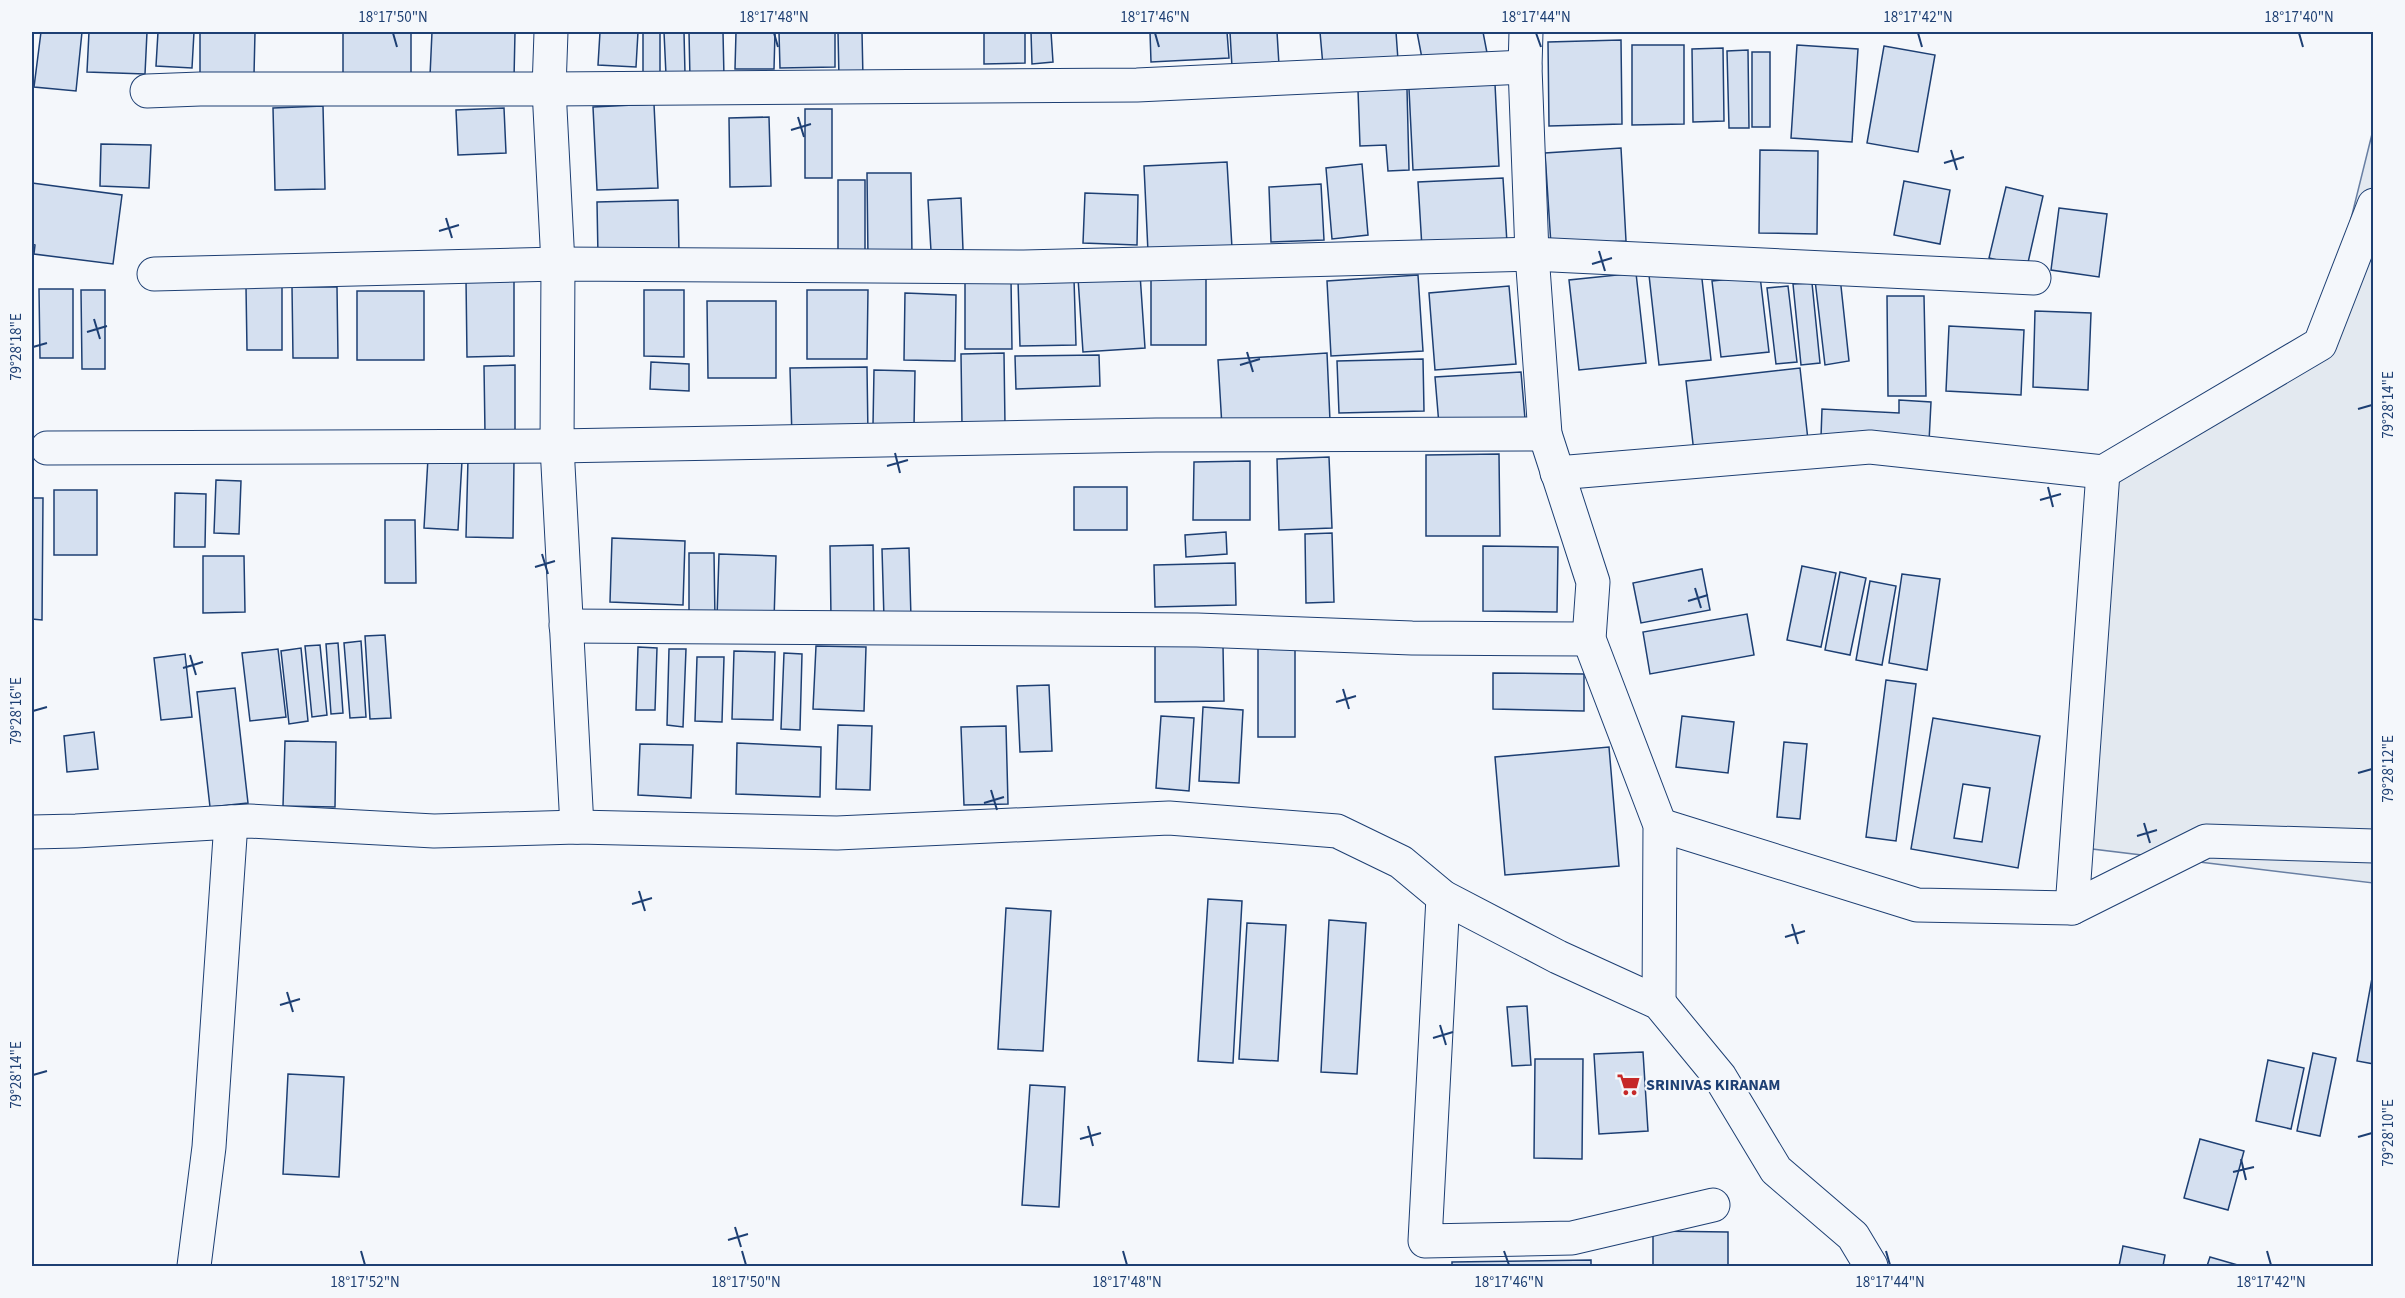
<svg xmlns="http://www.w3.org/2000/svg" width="2405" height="1298" font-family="'Source Sans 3',sans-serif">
<rect width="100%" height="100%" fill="#f4f7fb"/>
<polygon fill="#e3e9f0" stroke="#687fa3" stroke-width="1.5" points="2373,130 2373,883 2076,847 2103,472 2320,344"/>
<g fill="#d5e0f0" stroke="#1d3f73" stroke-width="1.5" fill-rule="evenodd">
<polygon points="41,32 82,32 76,91 34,87"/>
<polygon points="89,32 147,32 145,74 87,72"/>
<polygon points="158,32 194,32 192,68 156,66"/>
<polygon points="200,32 255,32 254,75 200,74"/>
<polygon points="343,32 411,32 411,75 343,74"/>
<polygon points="432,32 515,32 514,79 430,76"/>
<polygon points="600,32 638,32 636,67 598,65"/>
<rect x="643" y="32" width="17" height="49"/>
<polygon points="664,32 684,32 685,74 666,75"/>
<polygon points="689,32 723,32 724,78 690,79"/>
<polygon points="736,32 775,32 774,69 735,69"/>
<polygon points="779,32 835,32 835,67 780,68"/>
<polygon points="838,32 862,32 863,79 839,79"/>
<polygon points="984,32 1025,32 1025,63 984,64"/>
<polygon points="1031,32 1051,32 1053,62 1032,64"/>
<polygon points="1150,32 1227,32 1229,58 1151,62"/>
<polygon points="1230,32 1277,32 1279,65 1232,67"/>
<polygon points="1320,32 1396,32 1398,60 1323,66"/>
<polygon points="1417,32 1483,32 1488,58 1424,69"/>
<polygon points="1621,40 1622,124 1549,126 1548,42"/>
<polygon points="1632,45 1684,45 1684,124 1632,125"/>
<polygon points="1797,45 1858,49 1852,142 1791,138"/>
<polygon points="1884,46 1935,55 1918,152 1867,143"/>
<polygon points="1723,48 1724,121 1693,122 1692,49"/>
<polygon points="1748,50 1749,128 1729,128 1727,51"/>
<rect x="1752" y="52" width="18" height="75"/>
<polygon points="1495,84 1499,166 1413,170 1409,89"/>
<polygon points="1407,89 1409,170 1388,171 1386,145 1360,146 1358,90"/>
<polygon points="654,104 658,188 597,190 593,107"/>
<polygon points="323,106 325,189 275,190 273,108"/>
<polygon points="504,108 506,153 458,155 456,110"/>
<rect x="805" y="109" width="27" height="69"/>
<polygon points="769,117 771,186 730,187 729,118"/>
<polygon points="101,144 151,145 149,188 100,186"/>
<polygon points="1621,148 1626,241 1551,245 1545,153"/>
<polygon points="1760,150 1818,151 1817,234 1759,233"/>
<polygon points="1227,162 1232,248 1148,252 1144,166"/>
<polygon points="1362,164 1368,235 1332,239 1326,168"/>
<polygon points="867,173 911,173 912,258 868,259"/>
<polygon points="1503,178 1507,243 1422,248 1418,182"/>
<rect x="838" y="180" width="27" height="75"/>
<polygon points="1904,181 1950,190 1940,244 1894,235"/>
<polygon points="32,183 122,195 113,264 34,254 35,245 32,244"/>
<polygon points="1321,184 1324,240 1271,242 1269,187"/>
<polygon points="2006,187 2043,196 2027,267 1989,258"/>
<polygon points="1085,193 1138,195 1137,245 1083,243"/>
<polygon points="961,198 963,250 931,251 928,200"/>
<polygon points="678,200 679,254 598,256 597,202"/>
<polygon points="2059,208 2107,214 2099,277 2051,270"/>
<polygon points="1701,270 1711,360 1659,365 1649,275"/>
<polygon points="1636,273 1646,363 1579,370 1569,280"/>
<polygon points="1140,274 1145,348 1083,352 1078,278"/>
<polygon points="1418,275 1423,351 1331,356 1327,281"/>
<polygon points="1760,276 1769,352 1721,357 1712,281"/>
<polygon points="1151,277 1206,278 1206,345 1151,345"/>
<polygon points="1840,277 1849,361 1825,365 1815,280"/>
<polygon points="514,278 514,356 467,357 466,279"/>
<polygon points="1011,279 1012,349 965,349 965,280"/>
<polygon points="1074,279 1076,345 1020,346 1018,280"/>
<polygon points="1812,283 1820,363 1801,365 1793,284"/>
<polygon points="1509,286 1516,364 1435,370 1429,293"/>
<polygon points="1788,286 1797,362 1776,364 1767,288"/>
<polygon points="246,287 282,287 282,350 247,350"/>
<polygon points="292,287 337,287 338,358 293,358"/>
<polygon points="39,289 73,289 73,358 40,358"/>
<polygon points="81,290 105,290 105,369 82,369"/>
<polygon points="644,290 684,290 684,357 644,356"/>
<polygon points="807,290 868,290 867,359 807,359"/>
<rect x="357" y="291" width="67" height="69"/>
<polygon points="905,293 956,295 955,361 904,360"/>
<polygon points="1887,296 1924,296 1926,396 1888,396"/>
<polygon points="707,301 776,301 776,378 708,378"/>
<polygon points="2035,311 2091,313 2088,390 2033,387"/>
<polygon points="1949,326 2024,330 2021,395 1946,391"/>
<polygon points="1004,353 1005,425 962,425 961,354"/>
<polygon points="1327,353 1330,421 1222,427 1218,360"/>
<polygon points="1099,355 1100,386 1016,389 1015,356"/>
<polygon points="1423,359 1424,411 1339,413 1337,361"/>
<polygon points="651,362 689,364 689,391 650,389"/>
<polygon points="515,365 515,432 485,433 484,366"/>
<polygon points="867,367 868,436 792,438 790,368"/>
<polygon points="1800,368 1808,440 1694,453 1686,381"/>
<polygon points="874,370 915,371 914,427 873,425"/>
<polygon points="1521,372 1525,419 1439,425 1435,377"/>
<polygon points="1899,400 1931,402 1929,442 1821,437 1822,409 1899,413"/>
<polygon points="1499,454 1500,536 1426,536 1426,455"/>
<polygon points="1329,457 1332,528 1279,530 1277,459"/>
<polygon points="428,458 462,461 458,530 424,528"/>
<polygon points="468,459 514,460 513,538 466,537"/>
<polygon points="1250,461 1250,520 1193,520 1194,462"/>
<polygon points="216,480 241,481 239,534 214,533"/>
<rect x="1074" y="487" width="53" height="43"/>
<rect x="54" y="490" width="43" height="65"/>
<polygon points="175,493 206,494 205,547 174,547"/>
<polygon points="32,498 43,498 42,620 32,619"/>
<polygon points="385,520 415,520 416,583 385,583"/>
<polygon points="1226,532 1227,554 1186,557 1185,535"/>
<polygon points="1332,533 1334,602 1306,603 1305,534"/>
<polygon points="612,538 685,541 683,605 610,602"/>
<polygon points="873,545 874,617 831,618 830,546"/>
<polygon points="1483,546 1558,547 1557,612 1483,611"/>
<polygon points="909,548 911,618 884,619 882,549"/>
<polygon points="689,553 714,553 715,620 689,620"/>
<polygon points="719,554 776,556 774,620 717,618"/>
<polygon points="203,556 244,556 245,612 203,613"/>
<polygon points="1235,563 1236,605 1155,607 1154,565"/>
<polygon points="1802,566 1836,573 1821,647 1787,640"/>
<polygon points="1702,569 1710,610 1641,623 1633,583"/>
<polygon points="1840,572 1866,578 1850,655 1825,650"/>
<polygon points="1902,574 1940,579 1927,670 1889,663"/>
<polygon points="1870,581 1896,586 1882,665 1856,660"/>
<polygon points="1747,614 1754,655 1650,674 1643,632"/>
<polygon points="385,635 391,718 370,719 365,636"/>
<polygon points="361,641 366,717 350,718 344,643"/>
<polygon points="338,643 343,713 331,714 326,644"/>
<polygon points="320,645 327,715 312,717 305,646"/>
<polygon points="816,646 866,647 864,711 813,709"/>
<polygon points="1155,646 1223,646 1224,701 1155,702"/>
<polygon points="638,647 657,648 655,710 636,710"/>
<polygon points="1295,647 1295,737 1258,737 1258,648"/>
<polygon points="301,648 308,721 289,724 281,651"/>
<polygon points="278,649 286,717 250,721 242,653"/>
<polygon points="669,649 686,649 683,727 667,725"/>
<polygon points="734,651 775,652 773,720 732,719"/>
<polygon points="784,653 802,654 800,730 781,729"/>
<polygon points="185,654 192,717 161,720 154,658"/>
<polygon points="697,657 724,657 722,722 695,721"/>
<polygon points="1493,673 1584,674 1584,711 1493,709"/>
<polygon points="1886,680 1916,684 1896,841 1866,837"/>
<polygon points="1049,685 1052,751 1020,752 1017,686"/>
<polygon points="235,688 248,803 210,807 197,692"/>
<polygon points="1203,707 1243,710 1239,783 1199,781"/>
<polygon points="1161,716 1194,718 1189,791 1156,788"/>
<polygon points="1682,716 1734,722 1728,773 1676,767"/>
<path d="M 1933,718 L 2040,736 L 2018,868 L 1911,849 ZM 1963,784 L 1990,788 L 1982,842 L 1954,838 Z"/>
<polygon points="838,725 872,726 870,790 836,789"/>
<polygon points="1006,726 1008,804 964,805 961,727"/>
<polygon points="94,732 98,769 67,772 64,736"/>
<polygon points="285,741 336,742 335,807 283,806"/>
<polygon points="1784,742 1807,744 1800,819 1777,817"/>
<polygon points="737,743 821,747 820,797 736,794"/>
<polygon points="640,744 693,745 691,798 638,795"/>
<polygon points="1609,747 1619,866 1505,875 1495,757"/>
<polygon points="1208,899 1242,901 1233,1063 1198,1061"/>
<polygon points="1006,908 1051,911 1043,1051 998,1049"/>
<polygon points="1329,920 1366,923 1357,1074 1321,1072"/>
<polygon points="1247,923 1286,925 1278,1061 1239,1059"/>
<polygon points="2372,978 2374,979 2374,1064 2357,1061"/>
<polygon points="1527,1006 1531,1065 1512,1066 1507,1007"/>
<polygon points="1643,1052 1648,1131 1599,1134 1594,1054"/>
<polygon points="2313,1053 2336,1058 2320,1136 2297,1131"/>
<polygon points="1535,1059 1583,1059 1582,1159 1534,1158"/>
<polygon points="2268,1060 2304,1068 2291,1129 2256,1121"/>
<polygon points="288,1074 344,1077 339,1177 283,1174"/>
<polygon points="1030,1085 1065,1087 1059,1207 1022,1205"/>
<polygon points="2200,1139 2244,1151 2228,1210 2184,1198"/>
<polygon points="1653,1231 1728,1232 1728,1265 1653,1265"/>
<polygon points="2123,1246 2165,1255 2163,1266 2119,1266"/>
<polygon points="2210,1257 2241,1266 2207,1266"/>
<polygon points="1591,1260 1591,1266 1452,1266 1452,1262"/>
</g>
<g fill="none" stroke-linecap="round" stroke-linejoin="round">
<defs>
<g id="minor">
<polyline points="551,32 549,89 558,264 557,446 577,827"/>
<polyline points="1526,32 1525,67 1532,254 1545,434 1593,582 1589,639 1660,825 1659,1003"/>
<polyline points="147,91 200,89 549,89 1137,85 1525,67"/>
<polyline points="154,274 558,264 1024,267 1532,254 2034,278"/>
<polyline points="47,448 557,446 1156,435 1545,434"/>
<polyline points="1557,473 1870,447 2103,472 2320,344 2374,205"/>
<polyline points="566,626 1197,630 1412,638 1589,639"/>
<polyline points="1660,825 1917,905 2072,908 2206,841 2374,846"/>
<polyline points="32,832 76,831 249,821 434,831 577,827 837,833 1169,818 1337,831 1401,862 1443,897 1558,957 1659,1003 1720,1077 1776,1170 1853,1236 1871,1266"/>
<polyline points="1443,897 1425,1241 1572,1238 1713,1205"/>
<polyline points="2072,908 2103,472"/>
<polyline points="194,1266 209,1147 231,822"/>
</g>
</defs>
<use href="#minor" stroke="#1d3f73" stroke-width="35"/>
<use href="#minor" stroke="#f4f7fb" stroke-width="33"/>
</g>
<path fill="none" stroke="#1d3f73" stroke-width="2" d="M 393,33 L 397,47M 774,33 L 778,47M 1155,33 L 1159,47M 1536,33 L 1541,47M 1918,33 L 1922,47M 2299,33 L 2303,47M 798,117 L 804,137M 791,130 L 811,124M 1951,150 L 1957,170M 1944,163 L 1964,157M 446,218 L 452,238M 439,231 L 459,225M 1599,251 L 1605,271M 1592,264 L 1612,258M 94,319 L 100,339M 87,332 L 107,326M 33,347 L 47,343M 1247,352 L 1253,372M 1240,365 L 1260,359M 2358,409 L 2372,405M 895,453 L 900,473M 887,466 L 908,460M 2048,487 L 2053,507M 2040,500 L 2061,494M 542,554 L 548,574M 535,567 L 555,561M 1695,588 L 1701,608M 1688,601 L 1708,595M 190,655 L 196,675M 183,668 L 203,662M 1343,689 L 1349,709M 1336,702 L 1356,696M 33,711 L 47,707M 2358,773 L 2372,769M 991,790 L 997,810M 984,803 L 1004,797M 2144,823 L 2150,843M 2137,836 L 2157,830M 639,891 L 645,911M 632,904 L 652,898M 1792,924 L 1798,944M 1785,937 L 1805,931M 287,992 L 293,1012M 280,1005 L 300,999M 1440,1025 L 1446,1045M 1433,1038 L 1453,1032M 33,1075 L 47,1071M 1088,1126 L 1093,1146M 2358,1137 L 2372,1133M 1080,1139 L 1101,1133M 2241,1159 L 2246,1180M 2233,1172 L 2254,1167M 735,1227 L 741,1247M 728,1240 L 748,1234M 361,1251 L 365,1265M 742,1251 L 746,1265M 1123,1251 L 1127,1265M 1504,1251 L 1509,1265M 1886,1251 L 1890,1265M 2267,1251 L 2271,1265"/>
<defs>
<symbol id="supermarket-bare" viewBox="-9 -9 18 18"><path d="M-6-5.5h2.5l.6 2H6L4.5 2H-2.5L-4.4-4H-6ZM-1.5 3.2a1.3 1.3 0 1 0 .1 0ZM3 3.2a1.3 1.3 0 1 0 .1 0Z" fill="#c62828" stroke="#f4f7fb" stroke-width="2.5" paint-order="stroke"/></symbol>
</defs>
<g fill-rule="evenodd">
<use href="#supermarket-bare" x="1612" y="1068" width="33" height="33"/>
</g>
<g text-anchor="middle" stroke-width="4.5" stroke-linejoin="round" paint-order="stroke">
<g font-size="16" font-weight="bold" fill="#1d3f73" stroke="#f4f7fb" text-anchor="start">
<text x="1646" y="1090">SRINIVAS KIRANAM</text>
</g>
</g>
<rect width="2405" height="1298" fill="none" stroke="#f4f7fb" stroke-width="66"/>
<rect x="33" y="33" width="2339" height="1232" fill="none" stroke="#1d3f73" stroke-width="2"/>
<g font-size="15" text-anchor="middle" fill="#1d3f73">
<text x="393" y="22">18°17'50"N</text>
<text x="774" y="22">18°17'48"N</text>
<text x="1155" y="22">18°17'46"N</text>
<text x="1536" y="22">18°17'44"N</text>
<text x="1918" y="22">18°17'42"N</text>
<text x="2299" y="22">18°17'40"N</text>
<text transform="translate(16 347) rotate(-90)" y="5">79°28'18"E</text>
<text transform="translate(2388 405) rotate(-90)" y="5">79°28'14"E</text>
<text transform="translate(16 711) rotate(-90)" y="5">79°28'16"E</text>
<text transform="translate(2388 769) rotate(-90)" y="5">79°28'12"E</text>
<text transform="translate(16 1075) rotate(-90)" y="5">79°28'14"E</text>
<text transform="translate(2388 1133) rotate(-90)" y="5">79°28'10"E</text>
<text x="365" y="1287">18°17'52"N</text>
<text x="746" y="1287">18°17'50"N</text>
<text x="1127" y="1287">18°17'48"N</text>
<text x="1509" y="1287">18°17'46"N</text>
<text x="1890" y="1287">18°17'44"N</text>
<text x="2271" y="1287">18°17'42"N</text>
</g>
</svg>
